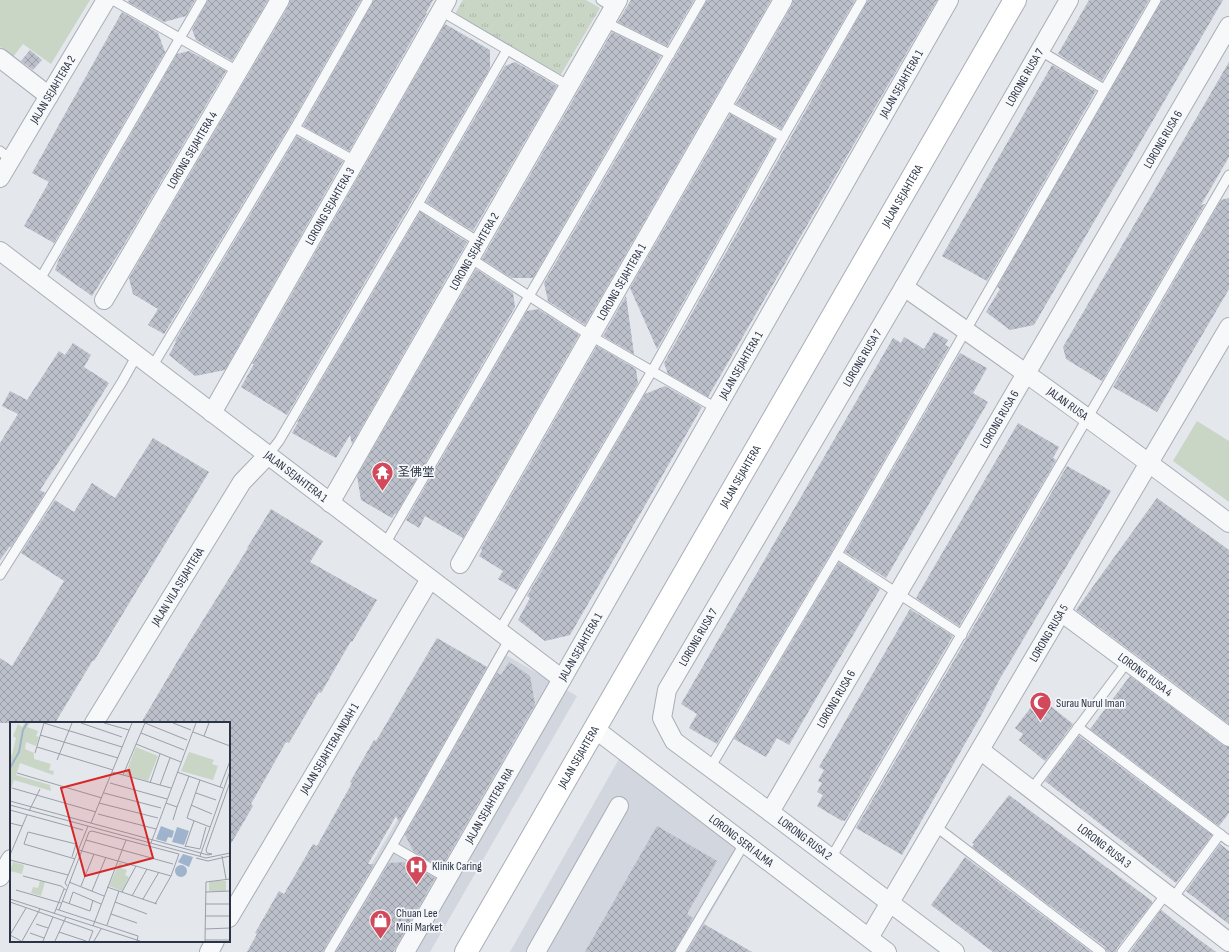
<svg xmlns="http://www.w3.org/2000/svg" width="1229" height="952" font-family="'Sofia Sans Condensed','Noto Sans SC',sans-serif">
<defs>
<pattern id="grass-tufts" width="24" height="20" patternUnits="userSpaceOnUse"><rect width="24" height="20" fill="#c9d6c5"/><path d="M3 7l-1-3M5 7V3M7 7l1-3M15 17l-1-3M17 17v-4M19 17l1-3" fill="none" stroke="#adb8ab"/></pattern>
<pattern id="building-cross-hatch" width="8" height="8" patternUnits="userSpaceOnUse"><rect width="8" height="8" fill="#bbc0ca"/><path d="M0 0l8 8M0 8l8-8" fill="none" stroke="#989da6"/></pattern>
</defs>
<rect width="100%" height="100%" fill="#e4e7ec"/>
<g fill="#d2d6de">
<polygon points="497,650 577,696 430,952 320,952"/>
<polygon points="619,759 743,853 739,864 688,952 510,952"/>
</g>
<polygon fill="url(#grass-tufts)" points="463,0 586,0 600,8 560,76 455,14"/>
<g fill="#c9d6c5">
<polygon points="0,0 90,0 51,64 23,44 13,57 0,47"/>
<polygon points="1197,421 1229,441 1229,502 1173,461"/>
</g>
<g fill="url(#building-cross-hatch)">
<polygon points="129,0 195,0 186,16 164,22 128,2"/>
<polygon points="208,0 268,0 232,61 196,40 192,29"/>
<polygon points="290,0 361,0 290,125 164,334 148,325 158,309 133,294 129,278 289,5"/>
<polygon points="374,0 433,0 426,13 427,13 349,151 303,126"/>
<polygon points="631,0 694,0 667,46 618,22"/>
<polygon points="707,0 771,0 585,325 548,301 544,283 675,57"/>
<polygon points="793,0 855,0 781,129 736,104 792,5"/>
<polygon points="868,0 937,0 708,397 668,374 664,363"/>
<polygon points="1089,0 1149,0 1102,81 1058,54"/>
<polygon points="1162,0 1223,0 1034,325 1010,330 986,312 1000,289 997,287"/>
<polygon points="122,12 158,33 165,52 54,243 24,226 49,182 32,173"/>
<polygon points="445,24 490,50 490,68 287,415 241,387 254,364 252,364"/>
<polygon points="612,32 661,56 533,278 512,278 482,259"/>
<polygon points="30,50 42,60 33,70 21,61"/>
<polygon points="189,51 226,71 122,248 92,296 55,270 59,259 177,54"/>
<polygon points="515,62 557,86 473,231 426,202 505,66"/>
<polygon points="1229,62 1229,157 1201,205 1205,204 1102,381 1066,359 1063,347"/>
<polygon points="1052,65 1096,91 987,281 942,256"/>
<polygon points="730,114 775,139 657,349 630,288"/>
<polygon points="297,136 343,161 225,370 195,376 169,355 176,342 175,341"/>
<polygon points="1229,198 1229,289 1157,412 1113,387 1221,200"/>
<polygon points="420,212 467,242 352,444 350,435 336,458 292,433 298,422 297,422"/>
<polygon points="476,269 513,293 515,307 396,514 395,513 392,518 361,500 357,476"/>
<polygon points="626,296 634,354 603,336"/>
<polygon points="538,309 579,335 463,538 425,516 419,528 406,520 527,311"/>
<polygon points="934,332 948,340 945,345 949,347 832,551 717,744 689,728 697,714 681,704 893,338 901,343 904,337 924,349"/>
<polygon points="73,343 91,355 84,367 109,383 75,437 40,490 45,493 11,547 10,546 0,560 0,443 18,414 2,406 10,391 27,400 59,351 65,355"/>
<polygon points="597,346 636,369 638,383 516,590 498,579 503,571 479,556 482,550 481,549"/>
<polygon points="960,353 987,368 973,393 988,402 886,578 845,552"/>
<polygon points="665,386 702,407 570,635 545,641 518,620 530,598 527,596 645,394"/>
<polygon points="1018,423 1059,447 1053,458 1056,460 959,626 916,598"/>
<polygon points="153,438 209,472 94,661 93,660 55,723 0,723 0,658 12,666 64,581 21,553 55,500 74,512 92,483 115,498"/>
<polygon points="1067,466 1111,491 998,682 983,712 902,855 856,828 967,638"/>
<polygon points="1157,498 1229,550 1229,724 1076,610"/>
<polygon points="271,509 323,541 310,562 377,600 352,642 351,641 321,693 319,692 289,743 286,742 251,804 253,806 229,847 229,723 141,723 180,657 248,548 247,548"/>
<polygon points="839,562 880,589 789,745 777,738 766,757 734,739"/>
<polygon points="910,609 953,636 845,821 843,820 842,821 817,806 823,795 817,792 822,783 818,781 824,770 819,767"/>
<polygon points="437,638 487,667 399,822 396,816 368,864 374,864 324,949 323,952 247,952 257,934 255,933 279,891 284,894 313,844 317,846 352,783 350,782 374,740 376,741"/>
<polygon points="509,662 530,676 535,704 441,868 414,852 405,835 497,673 501,675"/>
<polygon points="1130,676 1223,745 1229,747 1229,813 1219,826 1090,729"/>
<polygon points="1039,697 1073,724 1045,761 1019,740 1023,734 1015,728"/>
<polygon points="1079,736 1212,835 1176,883 1045,781"/>
<polygon points="1009,795 1152,901 1152,903 1117,948 1116,952 1107,952 1105,947 972,847 974,844 972,843"/>
<polygon points="657,826 717,861 687,914 693,918 674,952 585,952"/>
<polygon points="1220,844 1229,851 1229,924 1186,891"/>
<polygon points="965,857 1091,952 993,952 931,905"/>
<polygon points="407,862 435,878 393,952 336,952 389,863"/>
<polygon points="1161,910 1193,935 1216,952 1130,952"/>
<polygon points="704,924 752,952 687,952"/>
</g>
<g fill="none" stroke-linecap="round" stroke-linejoin="round">
<defs>
<g id="service">
<polyline points="113,0 239,72"/>
<polyline points="601,0 614,8"/>
<polyline points="441,11 569,86"/>
<polyline points="605,22 670,54"/>
<polyline points="1039,50 1104,89"/>
<polyline points="724,104 783,137"/>
<polyline points="295,128 355,161"/>
<polyline points="0,151 11,160"/>
<polyline points="418,204 479,242"/>
<polyline points="470,258 591,336 716,408"/>
<polyline points="39,281 202,0"/>
<polyline points="152,367 295,128 368,0"/>
<polyline points="268,455 279,441 418,204 507,50"/>
<polyline points="385,544 701,0"/>
<polyline points="837,554 962,635"/>
<polyline points="0,575 122,382 137,355"/>
<polyline points="499,631 652,371 783,137 862,0"/>
<polyline points="1078,727 1229,841"/>
<polyline points="710,768 837,554 1156,0"/>
<polyline points="1031,790 1128,661"/>
<polyline points="935,826 1101,952"/>
<polyline points="392,846 447,878"/>
<polyline points="831,858 1229,175"/>
<polyline points="1173,898 1220,834"/>
<polyline points="329,952 392,846 509,640"/>
<polyline points="680,952 744,844"/>
<polyline points="1122,952 1166,894"/>
</g>
<g id="minor">
<polyline points="0,58 49,96"/>
<path id="s1" d="M 0,178 L 106,0"/>
<path id="s2" d="M 0,251 L 562,679"/>
<path id="s3" d="M 904,287 C 1014,364 1122,442 1229,523"/>
<path id="s4" d="M 104,300 L 280,0"/>
<path id="s5" d="M 212,413 L 447,0"/>
<path id="s6" d="M 330,503 L 618,0"/>
<path id="s7" d="M 460,564 L 783,0"/>
<path id="s8" d="M 1061,612 L 1229,737"/>
<path id="s9" d="M 94,723 L 242,482 L 268,455"/>
<path id="s10" d="M 595,729 L 887,952"/>
<path id="s11" d="M 980,750 L 1229,942"/>
<path id="s12" d="M 770,812 L 1229,26"/>
<polyline points="0,877 11,859"/>
<path id="s13" d="M 229,918 L 430,579"/>
<path id="s14" d="M 869,938 L 1229,327"/>
<polyline points="209,952 215,941"/>
<path id="s15" d="M 405,952 L 562,679 L 949,0"/>
<polyline points="536,952 619,806"/>
<path id="s16" d="M 955,952 L 770,812 L 674,741 L 662,718 L 667,690 L 904,287 L 1069,0"/>
</g>
<g id="secondary">
<path id="s17" d="M 466,952 L 1015,0"/>
</g>
</defs>
<use href="#service" stroke="#a9aeb7" stroke-width="11"/>
<use href="#minor" stroke="#a9aeb7" stroke-width="20"/>
<use href="#secondary" stroke="#a9aeb7" stroke-width="24"/>
<use href="#service" stroke="#f7f8fa" stroke-width="9"/>
<use href="#minor" stroke="#f7f8fa" stroke-width="18"/>
<use href="#secondary" stroke="#fff" stroke-width="22"/>
</g>
<defs>
<symbol id="temple-pin" viewBox="-11 -11 22 30"><path d="M0 17L-7.5 6A9.5 9.5 0 1 1 7.5 6Z" fill="#d1495b" stroke="#f4f6f9"/><path d="M0-6L5-2H3V0L6.5 2.5H4V6H1.5V3h-3V6H-4V2.5H-6.5L-3 0V-2H-5Z" fill="#fff"/></symbol>
<symbol id="mosque-pin" viewBox="-11 -11 22 30"><path d="M0 17L-7.5 6A9.5 9.5 0 1 1 7.5 6Z" fill="#d1495b" stroke="#f4f6f9"/><path d="M3.5-4.9A6 6 0 1 0 3.5 4.9A5 5 0 1 1 3.5-4.9Z" fill="#fff"/></symbol>
<symbol id="hospital-pin" viewBox="-11 -11 22 30"><path d="M0 17L-7.5 6A9.5 9.5 0 1 1 7.5 6Z" fill="#d1495b" stroke="#f4f6f9"/><path d="M-5-5h3v3.5h4V-5h3V5h-3V1.5h-4V5h-3Z" fill="#fff"/></symbol>
<symbol id="shop-pin" viewBox="-11 -11 22 30"><path d="M0 17L-7.5 6A9.5 9.5 0 1 1 7.5 6Z" fill="#d1495b" stroke="#f4f6f9"/><path d="M-5-2.5h2.3a2.7 3.5 0 0 1 5.4 0H5L5.5 6h-11ZM-1.5-2.5h3a1.5 2.3 0 0 0-3 0Z" fill="#fff"/></symbol>
</defs>
<g fill-rule="evenodd">
<use href="#temple-pin" x="370" y="460" width="25" height="34"/>
<use href="#mosque-pin" x="1028" y="690" width="25" height="34"/>
<use href="#hospital-pin" x="404" y="854" width="25" height="34"/>
<use href="#shop-pin" x="368" y="908" width="25" height="34"/>
</g>
<g text-anchor="middle" stroke-width="3.5" stroke-linejoin="round" paint-order="stroke">
<g font-size="12" fill="#2b3445" stroke="#f4f6f9">
<text dy="4" stroke="none"><textPath href="#s16" startOffset="1115">LORONG RUSA 7</textPath></text>
<text dy="4" stroke="none"><textPath href="#s15" startOffset="1000">JALAN SEJAHTERA 1</textPath></text>
<text dy="4" stroke="none"><textPath href="#s1" startOffset="103">JALAN SEJAHTERA 2</textPath></text>
<text dy="4" stroke="none"><textPath href="#s12" startOffset="779">LORONG RUSA 6</textPath></text>
<text dy="4" stroke="none"><textPath href="#s4" startOffset="174">LORONG SEJAHTERA 4</textPath></text>
<text dy="4" stroke="none"><textPath href="#s17" startOffset="873">JALAN SEJAHTERA</textPath></text>
<text dy="4" stroke="none"><textPath href="#s5" startOffset="238">LORONG SEJAHTERA 3</textPath></text>
<text dy="4" stroke="none"><textPath href="#s6" startOffset="290">LORONG SEJAHTERA 2</textPath></text>
<text dy="4" stroke="none"><textPath href="#s7" startOffset="325">LORONG SEJAHTERA 1</textPath></text>
<text dy="4" stroke="none"><textPath href="#s16" startOffset="791">LORONG RUSA 7</textPath></text>
<text dy="4" stroke="none"><textPath href="#s15" startOffset="676">JALAN SEJAHTERA 1</textPath></text>
<text dy="4" stroke="none"><textPath href="#s3" startOffset="201">JALAN RUSA</textPath></text>
<text dy="4" stroke="none"><textPath href="#s12" startOffset="455">LORONG RUSA 6</textPath></text>
<text dy="4" stroke="none"><textPath href="#s17" startOffset="549">JALAN SEJAHTERA</textPath></text>
<text dy="4" stroke="none"><textPath href="#s2" startOffset="372">JALAN SEJAHTERA 1</textPath></text>
<text dy="4" stroke="none"><textPath href="#s9" startOffset="160">JALAN VILA SEJAHTERA</textPath></text>
<text dy="4" stroke="none"><textPath href="#s14" startOffset="354">LORONG RUSA 5</textPath></text>
<text dy="4" stroke="none"><textPath href="#s16" startOffset="467">LORONG RUSA 7</textPath></text>
<text dy="4" stroke="none"><textPath href="#s15" startOffset="352">JALAN SEJAHTERA 1</textPath></text>
<text dy="4" stroke="none"><textPath href="#s8" startOffset="105">LORONG RUSA 4</textPath></text>
<text dy="4" stroke="none"><textPath href="#s12" startOffset="131">LORONG RUSA 6</textPath></text>
<text dy="4" stroke="none"><textPath href="#s13" startOffset="197">JALAN SEJAHTERA INDAH 1</textPath></text>
<text dy="4" stroke="none"><textPath href="#s17" startOffset="225">JALAN SEJAHTERA</textPath></text>
<text dy="4" stroke="none"><textPath href="#s15" startOffset="169">JALAN SEJAHTERA RIA</textPath></text>
<text transform="translate(805 838) rotate(37)" y="4">LORONG RUSA 2</text>
<text dy="4" stroke="none"><textPath href="#s10" startOffset="184">LORONG SERI ALMA</textPath></text>
<text dy="4" stroke="none"><textPath href="#s11" startOffset="157">LORONG RUSA 3</textPath></text>
</g>
<g font-size="12" fill="#2b3445" stroke="#f4f6f9" text-anchor="start">
<text x="398" y="476">圣佛堂</text>
<text x="1056" y="707">Surau Nurul Iman</text>
<text x="432" y="870">Klinik Caring</text>
<text x="396" y="917">Chuan Lee<tspan x="396" dy="14">Mini Market</tspan></text>
</g>
</g>
<g transform="translate(10 722)">
<rect width="220" height="220" fill="#e4e7ec"/>
<path d="M 15,1 L 20,1 L 17,5 L 28,9 L 26,14 L 29,15 L 26,24 L 16,20 L 15,27 L 24,31 L 24,37 L 41,42 L 39,48 L 44,49 L 43,53 L 10,41 L 6,53 L 40,63 L 41,69 L 4,58 L 0,70 L 0,32 L 2,33 L 6,16 L 3,14 L 8,2 L 12,5 ZM 3,140 L 14,143 L 12,152 L 0,149 ZM 30,159 L 35,160 L 31,174 L 21,171 L 23,165 L 28,166 ZM 199,159 L 216,159 L 216,169 L 199,169 Z" fill="#c9d6c5"/>
<path d="M 126,25 L 148,34 L 138,59 L 115,53 ZM 179,30 L 204,38 L 202,42 L 208,44 L 203,58 L 171,49 ZM 109,141 L 112,141 L 111,146 L 117,148 L 115,153 L 119,155 L 112,169 L 99,164 Z" fill="#c9d6c5"/>
<path d="M 151,104 L 164,109 L 162,116 L 158,115 L 156,120 L 146,117 ZM 167,105 L 179,109 L 174,123 L 162,120 ZM 173,132 L 183,135 L 179,145 L 168,140 ZM165 149a6 6 0 1 1 12 0a6 6 0 1 1-12 0Z" fill="#9fb4cc"/>
<path fill="none" stroke="#9fb4cc" stroke-width="2" d="M 0,46 L 9,30 L 13,8 L 17,1"/>
<path fill="none" stroke="#9a9fa9" stroke-width="1" d="M 34,1 L 112,25M 71,1 L 112,15M 94,1 L 119,8M 135,1 L 177,18M 163,1 L 181,8M 183,10 L 220,24M 131,11 L 174,28M 30,13 L 108,36M 194,14 L 199,1M 126,22 L 171,40M 27,25 L 103,48M 25,31 L 34,1M 47,38 L 62,1M 102,50 L 161,66M 167,50 L 213,66M 7,51 L 92,76M 113,53 L 135,1M 190,58 L 177,96 L 200,105M 100,61 L 157,77M 140,61 L 150,32M 150,63 L 160,36M 210,65 L 220,39M 2,66 L 86,90M 94,71 L 151,86M 186,71 L 206,78M 0,79 L 198,133 L 202,132 L 197,131 L 196,128 L 220,60M 89,81 L 148,96M 156,81 L 167,85 L 179,54M 0,83 L 196,136 L 220,131M 181,83 L 202,92M 0,88 L 73,108M 19,89 L 30,67M 88,92 L 146,107M 163,98 L 167,85M 0,101 L 12,104M 81,101 L 122,1M 76,118 L 163,142M 141,121 L 186,1M 175,124 L 190,127 L 196,105M 175,125 L 184,99M 69,128 L 161,154M 0,133 L 17,93M 190,134 L 220,49M 212,134 L 216,157M 62,135 L 66,122 L 18,110 L 14,122 L 65,137M 186,136 L 198,139 L 220,134M 0,138 L 58,153M 13,154 L 51,164 L 56,168M 59,160 L 94,174M 57,164 L 55,161 L 78,104M 71,164 L 84,132M 97,165 L 147,182M 6,168 L 51,181M 82,169 L 96,135M 112,170 L 126,144M 196,170 L 220,169M 122,174 L 137,147M 0,177 L 130,219M 133,177 L 149,150M 52,179 L 80,189 L 83,178M 0,180 L 83,209 L 79,219M 105,180 L 137,192M 59,182 L 63,170 L 91,182M 195,182 L 220,182M 46,187 L 128,214 L 127,219M 49,188 L 79,110 L 82,109 L 169,132 L 161,154 L 145,182M 44,192 L 54,167M 101,192 L 127,201M 195,194 L 220,194M 26,202 L 38,206M 97,203 L 109,169M 83,204 L 116,118M 195,207 L 220,206M 49,210 L 76,219M 20,211 L 34,216M 0,213 L 16,186M 0,213 L 11,219M 195,218 L 220,218M 12,219 L 30,187M 33,219 L 43,195M 45,219 L 56,195M 84,219 L 91,207M 195,219 L 196,160 L 220,157"/>
<path fill="#d62828" fill-opacity="0.15" stroke="#d62828" stroke-width="2" d="M 119,48 L 143,136 L 75,154 L 51,66 Z"/>
<rect width="220" height="220" fill="none" stroke="#2b3445" stroke-width="2"/>
</g>
</svg>
